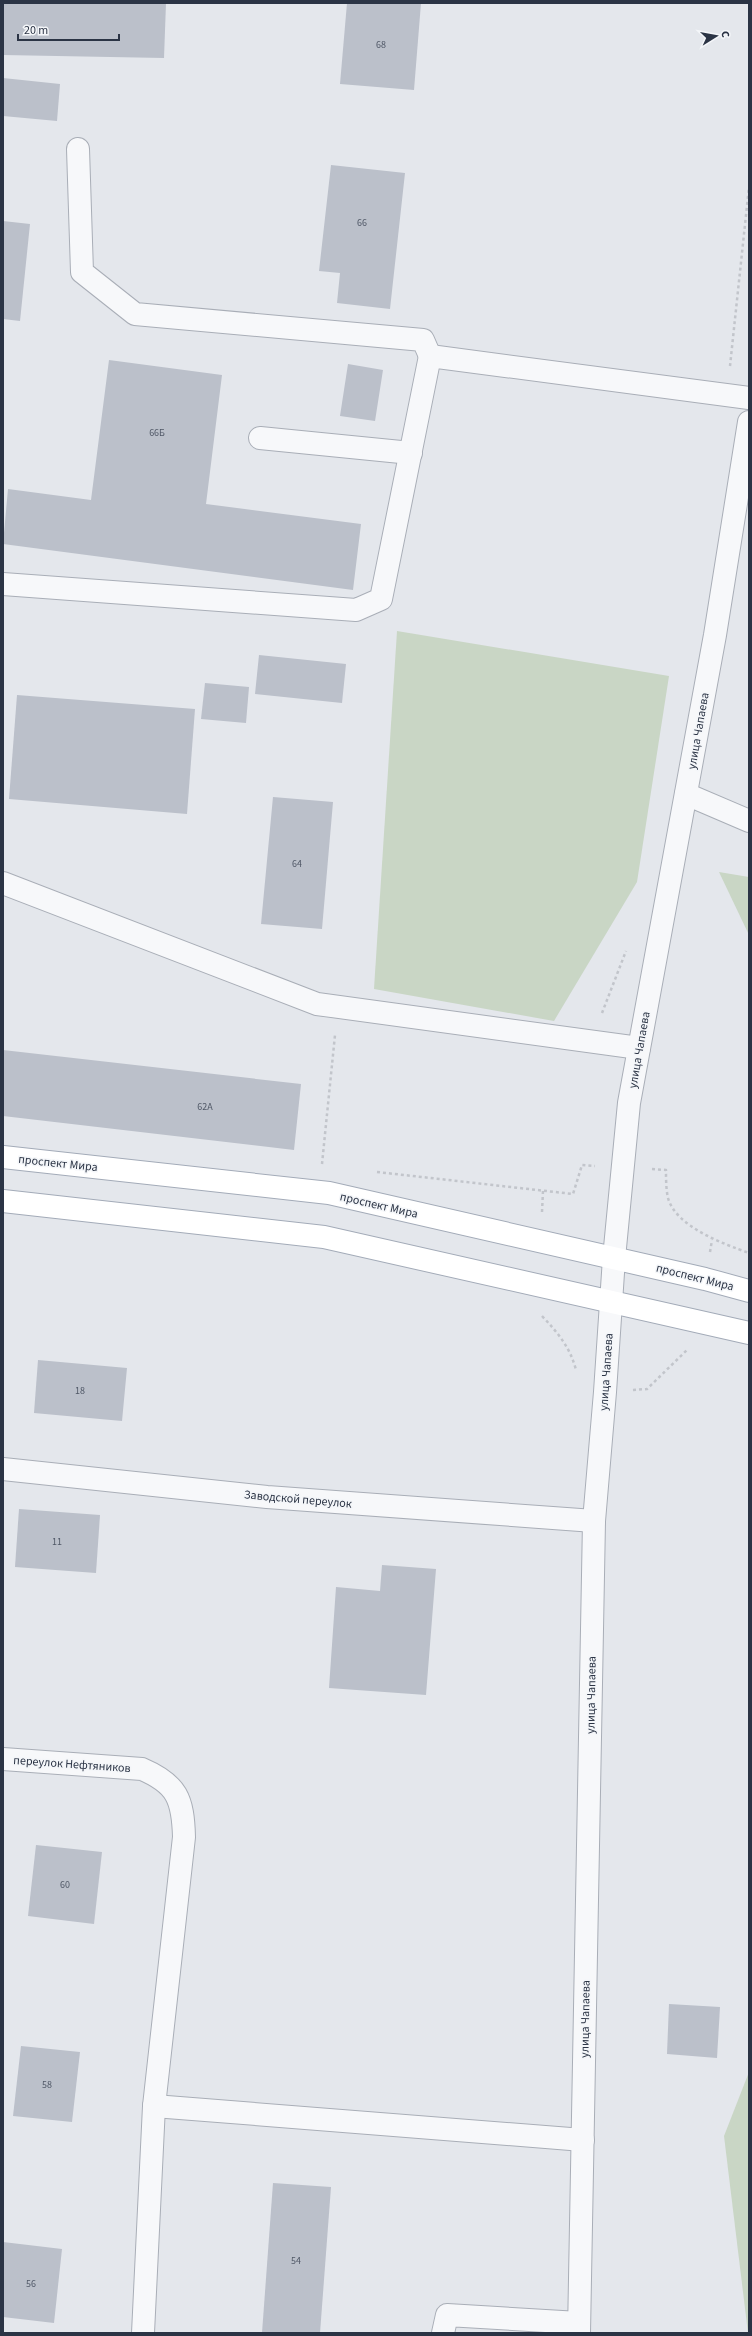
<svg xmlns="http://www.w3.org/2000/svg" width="752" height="2336" font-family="'Source Sans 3',sans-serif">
<rect width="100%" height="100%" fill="#e4e7ec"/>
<g fill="#c9d6c5">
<polygon points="397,631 669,676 637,882 554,1021 374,989"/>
<polygon points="719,872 749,877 749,935"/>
<polygon points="749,2072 749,2333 748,2333 724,2136"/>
</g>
<g fill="#bbc0ca">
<polygon points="3,3 166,3 164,58 3,55"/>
<polygon points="347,3 421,3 414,90 340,84"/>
<polygon points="3,78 60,84 57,121 3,116"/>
<polygon points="331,165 405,173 390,309 337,303 340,273 319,271"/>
<polygon points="3,221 30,224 20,321 3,319"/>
<polygon points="109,360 222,375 206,504 361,524 353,590 3,544 8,489 91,500"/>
<polygon points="348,364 383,370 375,421 340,416"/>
<polygon points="259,655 346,664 342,703 255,694"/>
<polygon points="205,683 249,687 246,723 201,719"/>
<polygon points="17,695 195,709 187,814 9,799"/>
<polygon points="273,797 333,802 322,929 261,924"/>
<polygon points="3,1050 301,1084 294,1150 3,1116"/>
<polygon points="38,1360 127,1368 122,1421 34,1413"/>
<polygon points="19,1509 100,1515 96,1573 15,1567"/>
<polygon points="382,1565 436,1569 426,1695 329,1688 336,1587 380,1591"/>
<polygon points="36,1845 102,1852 94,1924 28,1916"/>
<polygon points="669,2004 720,2007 717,2058 667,2054"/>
<polygon points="21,2046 80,2052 72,2122 13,2116"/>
<polygon points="273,2183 331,2187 320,2333 262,2333"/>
<polygon points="3,2242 62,2249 54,2323 3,2317"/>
</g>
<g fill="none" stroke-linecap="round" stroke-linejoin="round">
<defs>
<g id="minor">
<polyline points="78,149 82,272 135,314 423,340 430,356"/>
<polyline points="260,438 411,453"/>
<polyline points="3,584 356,610 381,599 430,356 749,398"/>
<polyline points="686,794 749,821"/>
<polyline points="3,883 317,1004 639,1048"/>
<polyline points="3,1469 267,1497 594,1521"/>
<path d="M 3,1759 L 142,1769 C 177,1784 183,1799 184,1837 L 154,2106 L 143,2333"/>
<polyline points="154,2106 583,2140"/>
<polyline points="443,2333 447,2315 579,2323"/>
<polyline points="579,2333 594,1521 605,1392 614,1258 629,1103 715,635 749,422"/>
</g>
<g id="major">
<polyline points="3,1157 329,1193 705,1279 749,1291"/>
<polyline points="3,1201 324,1237 749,1333"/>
</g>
</defs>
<use href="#minor" stroke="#a9aeb7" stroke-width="24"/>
<use href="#major" stroke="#a3abb8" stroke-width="24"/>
<g stroke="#c2c5cb" stroke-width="2.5" stroke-dasharray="3 3" stroke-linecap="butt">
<polyline points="730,366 749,187"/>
<polyline points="602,1013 626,951"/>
<polyline points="322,1164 335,1035"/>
<path d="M 652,1169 L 666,1170 C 666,1179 666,1189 668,1198 C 676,1227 724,1244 749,1253"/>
<polyline points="377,1172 573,1194 582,1165 595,1166"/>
<polyline points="542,1212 543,1191"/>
<polyline points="710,1252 712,1240"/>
<path d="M 542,1316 C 558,1333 570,1347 576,1370"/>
<polyline points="633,1390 647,1389 688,1349"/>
</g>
<use href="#minor" stroke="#f7f8fa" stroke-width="22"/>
<use href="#major" stroke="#fff" stroke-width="22"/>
</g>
<g text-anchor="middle" stroke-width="3" stroke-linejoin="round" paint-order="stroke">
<g font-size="10" fill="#4f5766">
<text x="381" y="48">68</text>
<text x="362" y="226">66</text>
<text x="157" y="436">66Б</text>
<text x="297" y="867">64</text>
<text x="205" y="1110">62А</text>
<text x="80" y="1394">18</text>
<text x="57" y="1545">11</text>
<text x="65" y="1888">60</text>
<text x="47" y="2088">58</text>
<text x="296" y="2264">54</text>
<text x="31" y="2287">56</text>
</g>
<g font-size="12" fill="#2b3445" stroke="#f4f6f9">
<text transform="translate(698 731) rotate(-80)" y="4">улица Чапаева</text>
<text transform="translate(639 1050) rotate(-80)" y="4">улица Чапаева</text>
<text transform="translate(58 1163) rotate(6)" y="4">проспект Мира</text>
<text transform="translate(379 1205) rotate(13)" y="4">проспект Мира</text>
<text transform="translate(695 1277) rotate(14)" y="4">проспект Мира</text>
<text transform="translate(606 1372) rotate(-86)" y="4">улица Чапаева</text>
<text transform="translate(298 1499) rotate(5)" y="4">Заводской переулок</text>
<text transform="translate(591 1695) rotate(-89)" y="4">улица Чапаева</text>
<text transform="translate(72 1764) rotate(4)" y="4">переулок Нефтяников</text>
<text transform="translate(585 2019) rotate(-89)" y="4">улица Чапаева</text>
</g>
</g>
<rect width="752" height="2336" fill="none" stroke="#2b3445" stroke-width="8"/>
<g transform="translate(716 36) rotate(79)" stroke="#f4f6f9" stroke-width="3" paint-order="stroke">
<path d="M0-3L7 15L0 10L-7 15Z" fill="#2b3445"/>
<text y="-6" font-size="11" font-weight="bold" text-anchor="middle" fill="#2b3445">С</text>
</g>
<path d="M18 34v6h101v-6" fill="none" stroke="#2b3445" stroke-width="2"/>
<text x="24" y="34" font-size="12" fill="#2b3445" stroke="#f4f6f9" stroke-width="3" paint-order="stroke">20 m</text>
</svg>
